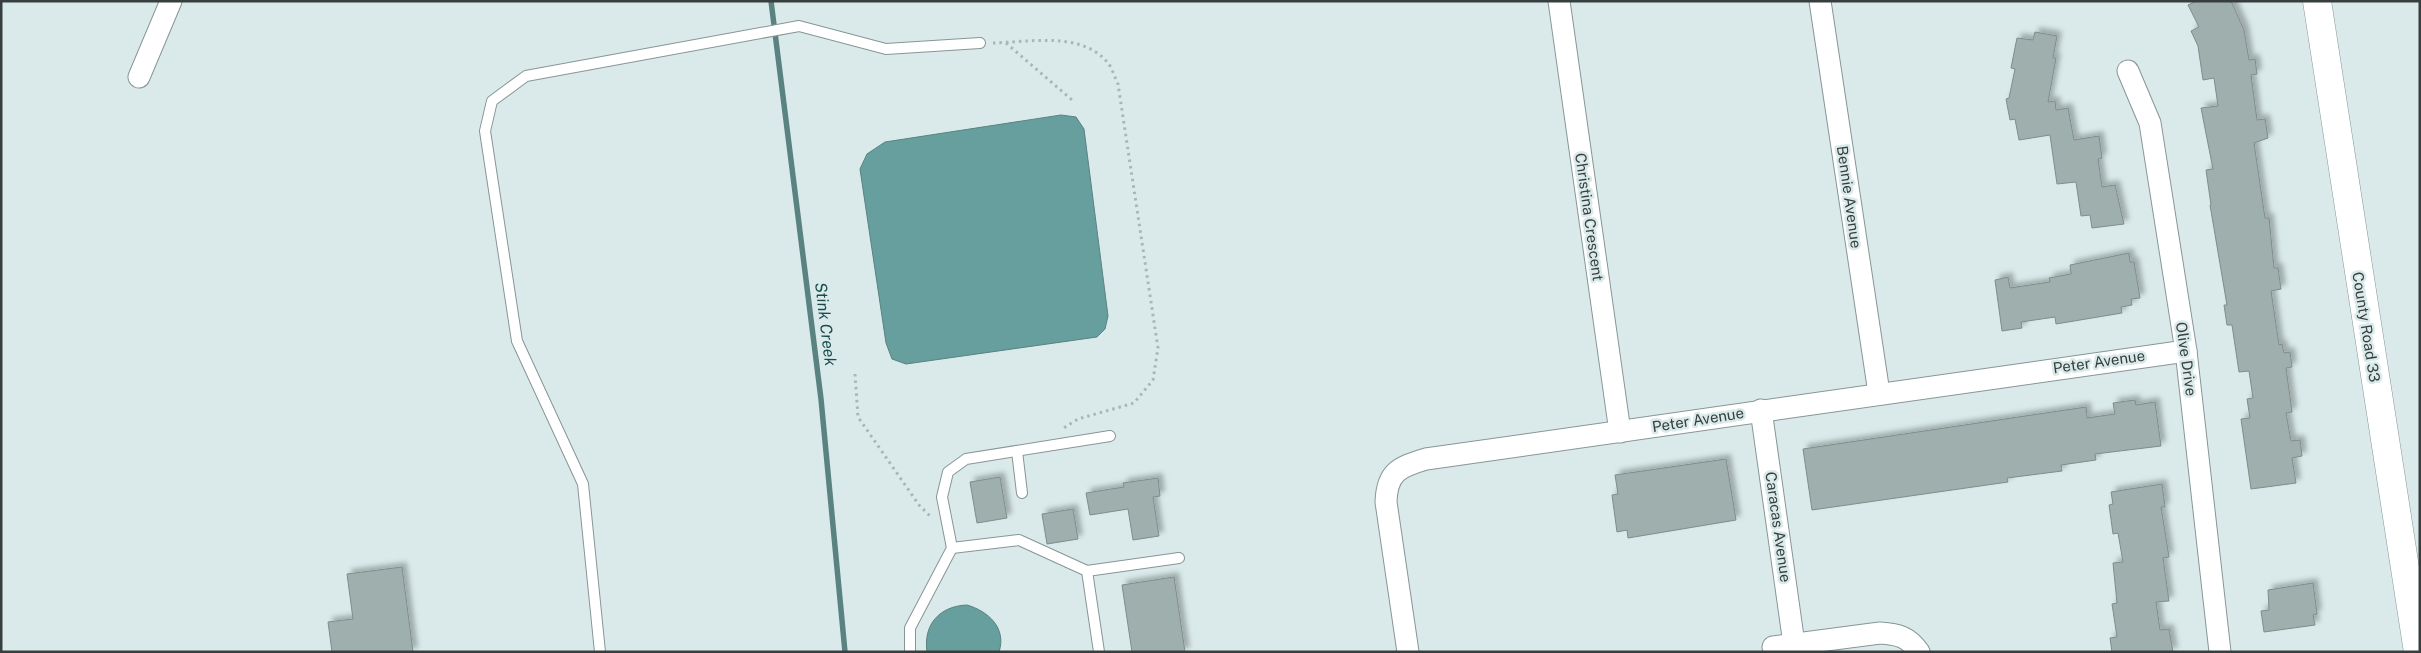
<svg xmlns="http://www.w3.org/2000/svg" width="2421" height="653" font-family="'Public Sans',sans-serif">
<defs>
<filter id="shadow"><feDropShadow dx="4.5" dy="-4.5" stdDeviation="2.5" flood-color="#0004"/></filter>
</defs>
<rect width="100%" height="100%" fill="#daeaea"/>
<g fill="#679f9e" stroke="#598281">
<polygon points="1061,115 1076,117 1084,129 1108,316 1105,329 1097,337 906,364 892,359 886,343 860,169 867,154 885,142"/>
<path d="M 967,605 C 988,611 1007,628 999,652 L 927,652 C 923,624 940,606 967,605 Z"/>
</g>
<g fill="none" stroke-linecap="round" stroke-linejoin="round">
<polyline stroke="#598281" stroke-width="5.5" points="771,1 821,399 845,652"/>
</g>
<g fill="#9fafae" stroke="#7e8d8c" filter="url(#shadow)">
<polygon points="2197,1 2231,1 2244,30 2249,60 2255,59 2257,74 2251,75 2257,120 2265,119 2268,138 2254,143 2265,218 2269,218 2274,268 2278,268 2281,289 2271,291 2279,345 2282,344 2284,353 2290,352 2292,367 2286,368 2292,412 2286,413 2291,441 2300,440 2302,456 2292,458 2296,483 2251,489 2241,419 2250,418 2247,399 2253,398 2249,371 2239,372 2232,325 2227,325 2224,305 2227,305 2210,205 2211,205 2206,170 2213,169 2201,108 2218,106 2214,78 2203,80 2198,46 2191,31 2199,27 2188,5"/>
<polygon points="2035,32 2057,36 2053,58 2056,58 2048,102 2055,101 2056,110 2068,108 2074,140 2099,136 2102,158 2098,159 2102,187 2115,185 2124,224 2092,228 2090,215 2081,216 2076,182 2057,184 2050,135 2019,140 2015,119 2010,120 2006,99 2009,98 2015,69 2011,68 2017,38 2033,40"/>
<polygon points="2129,253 2130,262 2134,262 2140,298 2131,299 2132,305 2121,307 2122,313 2056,324 2055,317 2021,322 2022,328 2002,331 1995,280 2008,277 2010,288 2050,282 2049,278 2071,274 2070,265"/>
<polygon points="2135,400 2136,405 2155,402 2161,446 2095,454 2096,460 2061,465 2062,471 2007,478 2008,482 1812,510 1803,449 2086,407 2087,418 2115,414 2113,403"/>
<polygon points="1726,459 1736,520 1628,538 1627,530 1617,532 1612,495 1618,494 1615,475"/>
<polygon points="1000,477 1007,518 977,523 970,482"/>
<polygon points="1158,478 1160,496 1153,497 1159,536 1133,540 1128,509 1090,515 1086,493 1124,487 1123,483"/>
<polygon points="2162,484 2165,507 2161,507 2169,557 2163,558 2169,601 2156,602 2160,630 2169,629 2173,652 2112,652 2110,638 2117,637 2112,604 2117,603 2113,563 2123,562 2118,533 2113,534 2109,505 2113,504 2111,492"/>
<polygon points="1073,509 1078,539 1047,544 1042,514"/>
<polygon points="402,567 413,652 332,652 328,622 353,619 347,574"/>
<polygon points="1174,577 1185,652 1132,652 1122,585"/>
<polygon points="2313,583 2317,614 2313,615 2315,625 2264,632 2261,611 2269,610 2268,590"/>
</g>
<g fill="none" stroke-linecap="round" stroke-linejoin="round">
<defs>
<g id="lane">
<polyline points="1017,451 1022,493"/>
<polyline points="1087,571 1179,558"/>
<polyline points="600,652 583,484 517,341 485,131 492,101 526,76 799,26 886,49 980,43"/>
<polyline points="910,652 910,628 952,548"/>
<polyline points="1099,652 1087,571 1019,540 952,548 942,497 948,472 966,459 1110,436"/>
</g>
<g id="street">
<polyline points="1559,1 1620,432"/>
<polyline points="1820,1 1879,393"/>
<polyline points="2128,71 2150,123 2186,351 2220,652"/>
<polyline points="139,77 171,1"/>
<polyline points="1761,410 1794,644"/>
<path d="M 1773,647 L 1880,633 C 1898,634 1909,637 1919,652"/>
<path d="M 1408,652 L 1386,502 C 1387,472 1399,467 1426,459 L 2186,351"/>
</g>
<polyline id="secondary" points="2317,1 2418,652"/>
</defs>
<use href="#lane" stroke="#879695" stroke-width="12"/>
<use href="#street" stroke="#879695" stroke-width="23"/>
<use href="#secondary" stroke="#879695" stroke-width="29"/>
<g stroke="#a9b6b6" stroke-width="3" stroke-dasharray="2.5 4" stroke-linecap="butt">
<path d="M 993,43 C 1029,42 1082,31 1108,63 C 1112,68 1115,78 1118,84 L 1158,348 L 1153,380 L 1134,403 L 1078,419 L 1062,429"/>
<polyline points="1006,43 1072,100"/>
<polyline points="855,374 858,417 919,505 931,517"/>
</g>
<use href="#lane" stroke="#fff" stroke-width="10"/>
<use href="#street" stroke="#fff" stroke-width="21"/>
<use href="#secondary" stroke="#fff" stroke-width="28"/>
</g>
<g text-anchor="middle" stroke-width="5" stroke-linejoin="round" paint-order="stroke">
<g font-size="15" fill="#373e3e" stroke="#daeaea">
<text transform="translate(1849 197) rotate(82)" y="5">Bennie Avenue</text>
<text transform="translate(1589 217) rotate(82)" y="5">Christina Crescent</text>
<text transform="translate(2366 327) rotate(81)" y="5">County Road 33</text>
<text transform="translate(2186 359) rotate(82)" y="5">Olive Drive</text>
<text transform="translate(2099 362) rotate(-8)" y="5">Peter Avenue</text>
<text transform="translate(1698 420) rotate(-9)" y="5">Peter Avenue</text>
<text transform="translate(1778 527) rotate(82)" y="5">Caracas Avenue</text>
</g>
<g font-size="16" font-style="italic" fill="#194b4b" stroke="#daeaea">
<text transform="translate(826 324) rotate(83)" y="6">Stink Creek</text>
</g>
</g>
<rect width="2421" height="653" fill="none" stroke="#373e3e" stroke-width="5"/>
</svg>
